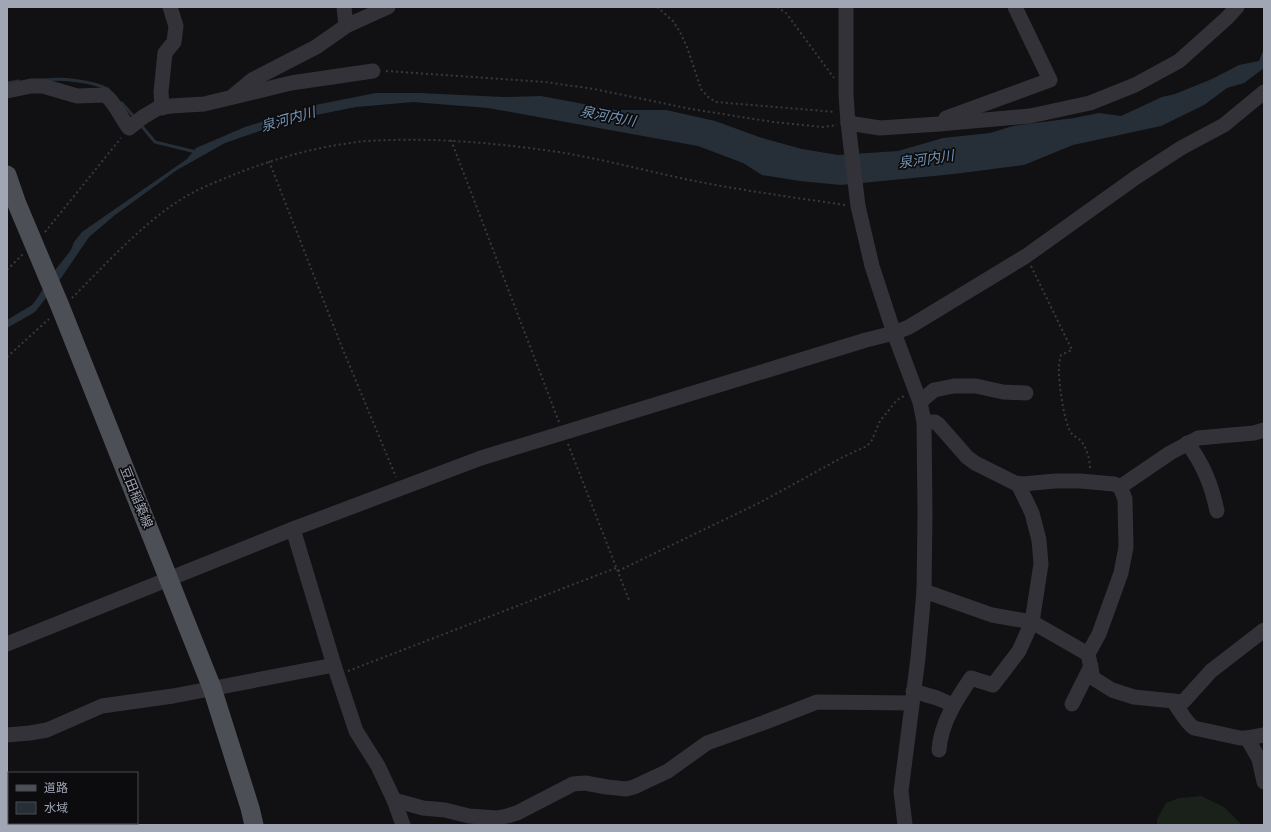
<svg xmlns="http://www.w3.org/2000/svg" width="1271" height="832" font-family="Rubik,'Noto Sans JP',sans-serif">
<rect width="100%" height="100%" fill="#111113"/>
<polygon fill="#19211a" points="1201,796 1224,807 1242,825 1157,825 1157,819 1166,803 1179,798"/>
<polygon fill="#262f38" points="1264,48 1264,68 1244,83 1227,88 1204,105 1161,126 1073,145 1024,165 954,174 841,185 800,181 762,175 743,163 698,146 488,108 413,102 356,107 291,120 225,143 177,170 115,215 89,237 57,284 35,312 7,328 7,320 32,305 36,300 56,269 71,250 74,242 82,232 187,159 196,148 245,127 315,105 376,93 419,93 504,97 541,96 616,110 666,110 715,121 762,138 802,149 838,155 898,151 943,138 990,133 1013,126 1074,118 1099,113 1121,116 1162,97 1175,94 1212,79 1239,65 1259,61"/>
<g fill="none" stroke-linecap="round" stroke-linejoin="round">
<g stroke="#262f38" stroke-width="3">
<path d="M 45,80 C 63,78 91,81 108,89"/>
<polyline points="7,83 19,81"/>
<polyline points="122,103 135,118"/>
<polyline points="140,124 155,142 196,152"/>
</g>
<g stroke="#38393f" stroke-width="2" stroke-dasharray="2 3" stroke-linecap="butt">
<polyline points="657,7 673,21 680,32 687,47 701,89 708,97 716,102 835,112"/>
<polyline points="777,7 786,13 834,78"/>
<polyline points="386,71 545,82 594,89 691,109 773,122 823,127 837,125"/>
<polyline points="451,140 559,422"/>
<polyline points="269,161 341,345 396,477"/>
<polyline points="45,232 121,138"/>
<path d="M 1031,266 L 1072,350 L 1061,355 C 1060,359 1059,363 1059,367 C 1058,379 1064,425 1072,434 C 1073,436 1077,437 1079,439 C 1087,447 1090,459 1090,470"/>
<polyline points="7,270 23,254"/>
<path d="M 72,298 C 106,264 147,218 190,194 C 207,185 226,178 243,171 C 276,159 309,149 343,144 C 352,143 360,141 368,141 C 432,137 496,143 559,152 C 601,159 643,170 685,179 C 738,190 791,197 845,205"/>
<polyline points="7,357 49,319"/>
<polyline points="568,444 629,600"/>
<polyline points="618,571 761,502 843,457 867,446 872,440 880,421 897,400 904,396"/>
<polyline points="348,671 616,568"/>
</g>
<g stroke="#323238" stroke-width="15">
<polyline points="846,7 846,95 848,123 858,206 872,266 894,333 920,402 924,422 925,514 924,591 918,658 901,791 905,825"/>
<polyline points="346,26 388,7"/>
<path d="M 7,91 L 31,86 L 43,86 L 77,96 L 105,95 C 116,103 120,117 129,128 L 143,117 L 158,108 L 171,106 L 204,104 L 291,83 L 373,71"/>
<polyline points="234,95 252,80 316,47 346,26 344,7"/>
<polyline points="162,108 161,92 165,53 174,42 176,26 170,7"/>
<polyline points="946,118 1050,80 1015,7"/>
<polyline points="848,123 880,128 939,124 1030,116 1090,103 1135,85 1179,61 1227,18 1237,7"/>
<polyline points="920,402 934,390 954,386 976,386 1003,392 1026,393"/>
<polyline points="924,422 935,422 938,424 967,457 975,463 1015,483 1023,484 1055,481 1080,481 1114,484 1120,487 1125,499 1126,547 1121,573 1099,634 1088,654 1093,678 1112,690 1134,697 1183,702 1211,671 1264,630"/>
<path d="M 1187,443 C 1203,463 1212,486 1217,511"/>
<polyline points="1120,487 1170,453 1198,438 1254,433 1264,430"/>
<polyline points="293,529 334,665 356,731 378,766 394,800 403,825"/>
<polyline points="924,591 992,615 1032,622 1088,654"/>
<polyline points="7,644 293,529 481,458 866,340 894,333 909,327 1026,256 1135,178 1181,148 1224,125 1264,92"/>
<polyline points="913,691 937,698 953,705"/>
<path d="M 1173,701 C 1179,709 1186,723 1194,728 L 1240,738 L 1247,738 L 1264,735"/>
<polyline points="1072,704 1091,666"/>
<polyline points="7,735 30,733 47,730 102,706 173,696 334,665"/>
<polyline points="1247,738 1259,759 1264,782"/>
<path d="M 939,750 C 941,723 956,700 971,678 L 993,685 L 1019,651 L 1032,622 L 1041,564 L 1039,540 L 1032,513 L 1018,484"/>
<polyline points="394,800 423,808 445,810 469,816 497,818 507,816 517,813 573,784 585,783 607,787 626,789 634,787 668,771 707,743 763,723 817,702 911,703"/>
</g>
<polyline stroke="#4d4f57" stroke-width="19" points="7,175 17,204 60,306 212,688 250,808 254,825"/>
</g>
<g text-anchor="middle" stroke-width="3.5" stroke-linejoin="round" paint-order="stroke">
<g font-size="13" fill="#a1a6b5" stroke="#0c0c0e">
<text transform="translate(137 497) rotate(68)" y="5">豆田稲築線</text>
</g>
<g font-size="14" font-style="italic" fill="#7493b4" stroke="#0c0c0e">
<text transform="translate(608 116) rotate(11)" y="5">泉河内川</text>
<text transform="translate(288 119) rotate(-16)" y="5">泉河内川</text>
<text transform="translate(926 159) rotate(-8)" y="5">泉河内川</text>
</g>
</g>
<rect width="1271" height="832" fill="none" stroke="#a1a6b5" stroke-width="16"/>
<rect x="8" y="772" width="130" height="52" fill="#0c0c0e" stroke="#484a51"/>
<rect x="16" y="785" width="20" height="6" fill="#4d4f57" stroke="#484a51"/>
<text x="44" y="792" font-size="12" fill="#a1a6b5">道路</text>
<rect x="16" y="802" width="20" height="12" fill="#262f38" stroke="#484a51"/>
<text x="44" y="812" font-size="12" fill="#a1a6b5">水域</text>
</svg>
